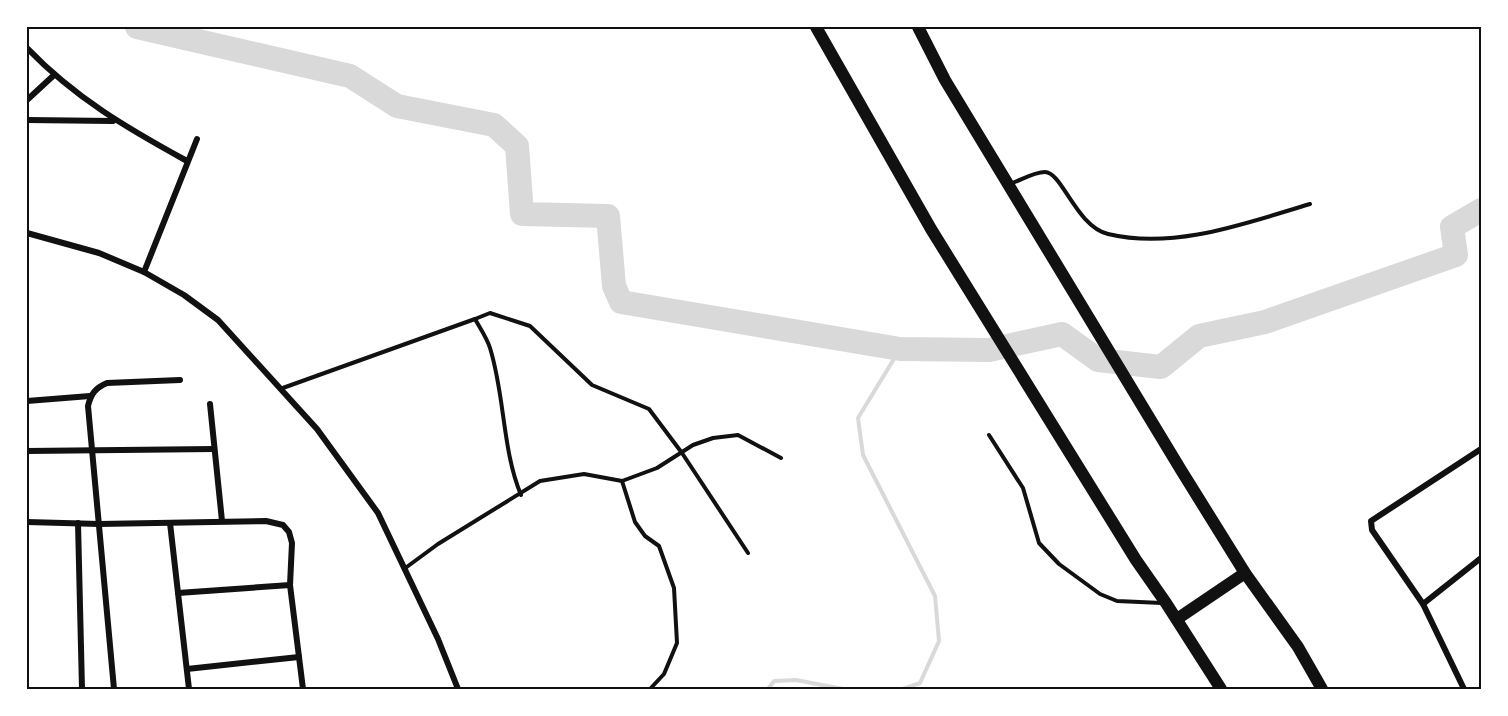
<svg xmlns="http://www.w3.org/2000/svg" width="1508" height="716" font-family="Mulish,sans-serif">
<rect width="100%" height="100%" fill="#fff"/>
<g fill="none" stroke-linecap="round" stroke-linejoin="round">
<g stroke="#d9d9d9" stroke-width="4">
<polyline points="900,349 858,418 863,455 935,596 939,641 920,683 903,689"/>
<polyline points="768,689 774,681 796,680 843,689"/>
</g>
<polyline stroke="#d9d9d9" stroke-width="24" points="137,27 350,76 397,106 494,125 517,146 522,214 608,216 614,286 621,302 900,349 989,350 1062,334 1098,360 1161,367 1199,336 1265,322 1456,255 1452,227 1481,210"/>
<g stroke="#111" stroke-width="4">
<path d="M 1010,184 C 1021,180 1034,172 1045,172 C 1062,172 1076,226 1108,234 C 1175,250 1246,223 1310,204"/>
<polyline points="475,319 490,313 530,326 592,385 649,409 682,453 748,553"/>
<path d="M 280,389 L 475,319 C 480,328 487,338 490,348 C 505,396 502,449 521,495"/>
<polyline points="989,435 1023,488 1039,543 1059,564 1100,594 1117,601 1162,603"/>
<polyline points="622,481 635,522 645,536 659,546 674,588 677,643 664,674 650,689"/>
<polyline points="404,569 438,544 540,481 584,474 622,481 657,468 693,445 713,438 738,435 781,458"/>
</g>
<g stroke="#111" stroke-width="6">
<path d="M 27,48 C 75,98 127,128 187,161"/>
<polyline points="27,100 53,76"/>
<polyline points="27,120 113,121"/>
<polyline points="27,233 99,253 144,272 184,295 218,320 317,429 378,513 438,639 458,689"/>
<polyline points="144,272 197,139"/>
<polyline points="27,401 90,396"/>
<polyline points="210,404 222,521"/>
<polyline points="27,451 214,449"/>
<polyline points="27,522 99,524 266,521 283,525 289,532 292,543 290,585 303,689"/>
<polyline points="78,523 82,689"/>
<polyline points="170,523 189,689"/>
<polyline points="178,593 290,585"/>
<polyline points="1423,604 1481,558"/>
<polyline points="187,669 299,657"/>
<path d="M 114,689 L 88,406 C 91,394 95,388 107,383 L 180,380"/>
<polyline points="1464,689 1423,604 1372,530 1371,521 1481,449"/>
</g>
<g stroke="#111" stroke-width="12">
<polyline points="816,27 931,229 1136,560 1166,603 1221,689"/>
<polyline points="918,27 945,80 1181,470 1245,573 1298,647 1322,689"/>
<polyline points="1177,619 1245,573"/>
</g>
</g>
<rect width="1508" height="716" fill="none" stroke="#ffffff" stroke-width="57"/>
<rect x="28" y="28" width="1452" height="660" fill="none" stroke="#111" stroke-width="2"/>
</svg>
